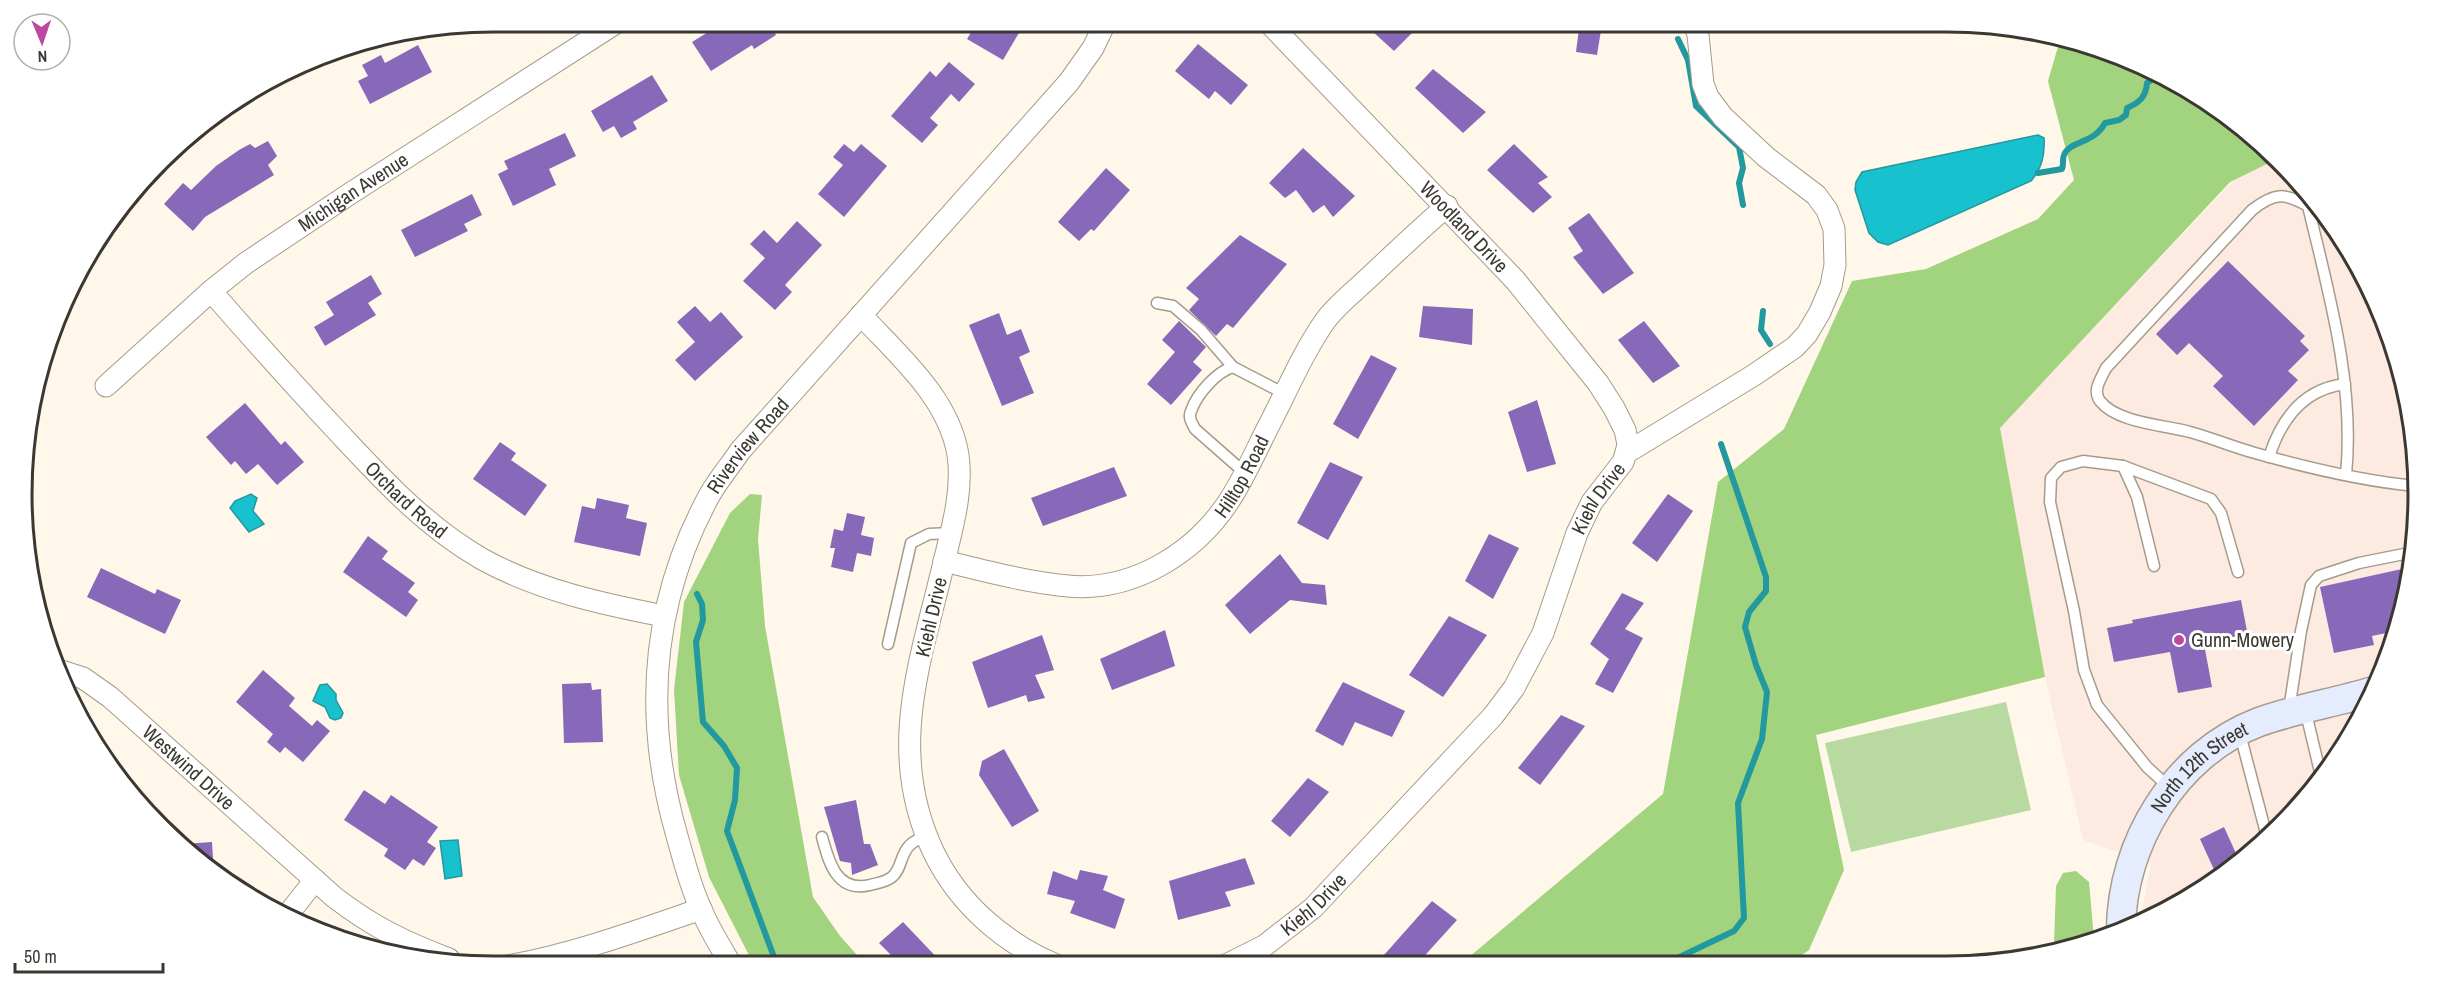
<svg xmlns="http://www.w3.org/2000/svg" width="2439" height="987" font-family="'Archivo Narrow',sans-serif">
<rect width="100%" height="100%" fill="#fff7e9"/>
<polygon fill="#fdeae1" points="2265,147 2320,206 2369,284 2402,371 2417,462 2414,555 2393,645 2339,756 2257,849 2143,920 2143,906 2151,863 2083,840 2045,677 2000,428"/>
<polygon fill="#b8daa0" points="2006,702 2031,810 1851,852 1825,743"/>
<g fill="#a2d37e">
<polygon points="2060,40 2097,46 2181,84 2257,138 2277,159 2230,182 2000,428 2045,677 1816,735 1844,870 1809,950 1792,962 1462,963 1663,794 1718,482 1784,429 1852,281 1926,269 2038,219 2074,180 2048,81"/>
<polygon points="750,494 762,495 758,539 765,626 813,897 840,936 866,965 754,965 709,877 679,775 674,690 684,602 730,513"/>
<polygon points="2076,871 2089,882 2094,939 2048,951 2054,945 2056,886 2063,873"/>
</g>
<g fill="#18c1ce" stroke="#22989f" stroke-width="1.5">
<path d="M 2038,135 L 2044,138 C 2045,155 2042,168 2031,181 L 1888,245 L 1878,242 L 1869,233 L 1855,190 L 1856,182 L 1862,172 Z"/>
<polygon points="251,494 257,498 253,511 264,524 249,532 230,508 235,501"/>
<polygon points="327,684 336,694 336,700 343,713 341,718 335,720 330,718 325,707 313,701 320,685"/>
<polygon points="458,840 462,876 445,879 440,841"/>
</g>
<g fill="none" stroke-linecap="round" stroke-linejoin="round">
<g stroke="#22989f" stroke-width="6">
<polyline points="1678,39 1688,60 1696,106 1739,147 1743,168 1739,183 1743,205"/>
<path d="M 2038,173 L 2062,169 C 2064,164 2062,159 2064,155 C 2070,140 2093,145 2105,123 L 2119,120 L 2126,115 L 2127,108 C 2139,103 2146,97 2147,83 L 2160,74"/>
<polyline points="1763,311 1761,330 1770,344"/>
<polyline points="697,594 702,604 703,620 696,642 703,722 724,746 737,768 735,800 727,831 777,965"/>
<polyline points="1667,963 1734,931 1744,918 1738,803 1762,739 1767,692 1756,665 1745,627 1749,612 1766,591 1766,577 1721,444"/>
</g>
</g>
<g fill="#8869b9">
<polygon points="726,21 767,21 776,35 754,49 752,45 711,71 692,42"/>
<polygon points="978,21 1026,21 1003,60 967,39"/>
<polygon points="1361,21 1402,21 1413,32 1394,51"/>
<polygon points="1580,21 1602,24 1597,55 1576,52"/>
<polygon points="1198,44 1248,85 1231,105 1215,91 1209,99 1175,71"/>
<polygon points="418,45 432,72 370,104 358,81 368,76 362,65 381,55 385,63"/>
<polygon points="949,62 975,84 959,102 951,94 930,118 938,125 922,143 891,116 930,71 936,77"/>
<polygon points="1433,69 1486,112 1463,133 1415,88"/>
<polygon points="652,75 668,101 633,122 637,129 621,138 614,126 603,132 591,111"/>
<polygon points="565,133 576,156 549,169 556,185 513,206 498,174 508,169 504,161"/>
<polygon points="268,141 277,156 268,165 274,175 205,217 193,231 164,204 183,183 191,190 216,166 239,150 250,144 255,148"/>
<polygon points="844,144 854,152 861,144 887,166 844,217 818,194 843,165 833,157"/>
<polygon points="1514,144 1548,177 1538,183 1552,197 1533,213 1487,170"/>
<polygon points="1303,148 1355,196 1333,217 1324,205 1313,213 1296,190 1285,198 1269,183"/>
<polygon points="1106,168 1130,190 1094,231 1091,229 1079,241 1058,222"/>
<polygon points="472,194 482,215 464,224 468,231 415,257 401,230"/>
<polygon points="1589,213 1634,273 1603,294 1573,257 1583,251 1568,228"/>
<polygon points="797,221 822,245 785,285 792,292 775,310 743,281 765,258 750,244 764,230 777,243"/>
<polygon points="1240,235 1287,264 1233,328 1227,324 1216,336 1189,310 1199,299 1186,288"/>
<polygon points="2228,261 2305,336 2300,341 2309,350 2288,371 2298,380 2254,426 2213,386 2223,376 2189,343 2177,355 2156,334"/>
<polygon points="371,275 382,294 368,303 376,315 325,346 314,327 334,315 326,302"/>
<polygon points="695,306 710,322 721,312 743,337 695,381 675,360 695,342 677,322"/>
<polygon points="1423,306 1473,309 1472,345 1419,337"/>
<polygon points="999,313 1007,335 1021,329 1030,352 1019,357 1034,393 1002,406 969,325"/>
<polygon points="1179,321 1206,347 1193,362 1202,370 1171,405 1147,384 1175,352 1162,340"/>
<polygon points="1644,321 1680,366 1653,383 1618,340"/>
<polygon points="1371,355 1397,368 1358,439 1333,424"/>
<polygon points="1537,400 1556,464 1527,472 1508,412"/>
<polygon points="245,403 281,445 285,441 304,462 277,485 258,464 246,474 235,461 231,465 206,437"/>
<polygon points="500,442 516,453 511,460 547,485 525,516 473,479"/>
<polygon points="1330,462 1363,477 1328,540 1297,523"/>
<polygon points="1114,467 1127,496 1043,526 1031,498"/>
<polygon points="1668,494 1693,511 1657,562 1632,543"/>
<polygon points="597,498 629,505 626,518 647,523 640,556 574,542 582,506 595,509"/>
<polygon points="847,513 865,517 861,535 874,538 871,556 857,553 853,572 831,567 835,548 830,548 834,529 843,531"/>
<polygon points="1489,534 1519,548 1493,599 1465,581"/>
<polygon points="368,536 388,551 382,559 415,583 408,592 418,600 406,617 343,572"/>
<polygon points="1280,554 1302,583 1325,585 1327,605 1290,600 1250,634 1225,605"/>
<polygon points="2411,567 2396,631 2372,636 2374,645 2334,653 2320,587"/>
<polygon points="101,568 155,594 157,589 181,600 165,634 87,597"/>
<polygon points="1622,593 1644,603 1625,629 1643,638 1613,693 1595,684 1609,659 1590,644"/>
<polygon points="2241,600 2248,636 2204,644 2212,687 2178,693 2170,652 2114,662 2107,628 2133,623 2132,620"/>
<polygon points="1449,616 1487,635 1443,697 1409,675"/>
<polygon points="1165,630 1175,666 1112,690 1100,659"/>
<polygon points="1042,635 1054,670 1035,675 1045,698 1028,702 1026,695 988,708 972,662"/>
<polygon points="263,670 295,698 289,706 312,726 317,720 330,731 303,762 285,747 280,753 267,742 273,734 236,702"/>
<polygon points="1343,682 1405,711 1392,737 1355,722 1343,746 1315,731"/>
<polygon points="591,683 592,690 601,689 603,742 564,743 562,684"/>
<polygon points="1561,715 1585,726 1540,785 1518,768"/>
<polygon points="1004,749 1039,811 1012,827 979,775 982,761"/>
<polygon points="1308,778 1329,792 1290,837 1271,821"/>
<polygon points="364,790 385,804 391,795 438,827 427,842 436,848 424,866 413,859 405,870 384,856 388,849 344,820"/>
<polygon points="856,800 864,844 870,844 878,865 852,875 851,863 840,861 824,807"/>
<polygon points="2224,827 2239,860 2216,874 2200,839"/>
<polygon points="212,842 214,873 206,869 183,844"/>
<polygon points="1245,858 1255,884 1225,892 1231,906 1178,920 1169,881"/>
<polygon points="1080,870 1108,876 1103,890 1125,899 1115,929 1070,913 1075,901 1047,894 1053,871 1077,880"/>
<polygon points="1432,901 1457,920 1418,963 1376,964"/>
<polygon points="903,922 944,965 901,965 879,943"/>
</g>
<g fill="none" stroke-linecap="round" stroke-linejoin="round">
<defs>
<g id="lane">
<polyline points="2308,206 2324,212"/>
<polyline points="1157,303 1173,306 1201,330 1233,367 1285,394"/>
<path d="M 1233,367 C 1216,372 1197,394 1191,411 C 1188,418 1192,423 1195,429 L 1245,473"/>
<path d="M 2269,457 C 2281,419 2303,389 2345,384"/>
<polyline points="2123,466 2137,497 2154,566"/>
<path d="M 2346,475 C 2355,385 2329,294 2308,206 C 2284,192 2274,193 2252,210 L 2106,368 C 2101,379 2092,390 2100,401 C 2117,423 2165,425 2190,432 C 2212,438 2233,447 2255,453 C 2308,468 2362,481 2416,486"/>
<polyline points="888,644 911,543 929,534 951,533"/>
<polyline points="2305,709 2321,776"/>
<polyline points="2289,710 2301,631 2311,585 2319,576 2359,563 2414,552"/>
<polyline points="2240,734 2267,837"/>
<polyline points="2171,789 2147,767 2097,705 2084,670 2074,611 2050,502 2051,478 2061,467 2083,461 2123,466 2211,499 2221,513 2238,572"/>
<path d="M 822,837 C 829,863 837,893 870,885 C 878,883 886,882 892,877 C 902,869 900,854 910,845 C 914,841 921,838 926,836"/>
</g>
<g id="street">
<path id="s1" d="M 1267,21 L 1515,280 L 1598,383 L 1614,408 L 1625,430 L 1628,444 L 1626,453"/>
<path id="s2" d="M 211,291 C 253,339 295,386 339,433 C 383,480 425,526 482,559 C 538,590 602,604 664,616"/>
<path d="M 861,315 C 898,355 949,398 958,455 C 963,489 953,525 945,558 C 921,661 885,751 934,853 C 959,904 1003,942 1054,964"/>
<path id="s3" d="M 106,386 L 211,291 L 246,263 L 351,193 L 619,21"/>
<path id="s4" d="M 944,561 C 985,571 1026,582 1068,586 C 1133,592 1195,553 1229,501 C 1244,478 1255,453 1267,429 C 1286,393 1302,354 1325,321 C 1335,307 1350,295 1363,283 C 1391,257 1418,231 1447,206"/>
<path id="s5" d="M 55,669 L 83,678 L 110,697 L 334,897 C 373,927 404,942 449,959"/>
<polyline points="289,913 315,880"/>
<path id="s6" d="M 1228,964 L 1264,946 L 1313,908 L 1493,716 L 1514,688 L 1543,633 L 1577,533 L 1592,502 L 1623,462 L 1626,453 L 1754,375 L 1795,347 L 1807,334 L 1820,312 L 1831,286 L 1835,265 L 1834,229 L 1827,210 L 1816,195 L 1766,157 L 1723,117 L 1708,97 L 1703,84 L 1698,35 L 1694,21"/>
<path id="s7" d="M 731,965 C 721,947 709,929 701,909 C 690,886 684,860 677,836 C 643,718 650,605 709,496 C 718,480 730,466 740,451 L 1069,82 L 1093,48 L 1106,21"/>
<path d="M 508,966 C 574,954 637,931 701,909"/>
</g>
<g id="secondary">
<path id="s8" d="M 2121,931 C 2121,844 2175,754 2259,722 C 2295,709 2333,703 2370,692"/>
</g>
</defs>
<use href="#lane" stroke="#a59c8b" stroke-width="13"/>
<use href="#street" stroke="#a59c8b" stroke-width="23"/>
<use href="#secondary" stroke="#a59c8b" stroke-width="31"/>
<use href="#lane" stroke="#fff" stroke-width="10"/>
<use href="#street" stroke="#fff" stroke-width="21"/>
<use href="#secondary" stroke="#e5ecfe" stroke-width="28"/>
</g>
<circle fill="#bf489e" stroke="#fff" stroke-width="2" cx="2179" cy="640" r="6"/>
<g text-anchor="middle" stroke-width="6" stroke-linejoin="round" paint-order="stroke">
<g font-size="20" fill="#3b3831" stroke="#fff">
<text dy="7" stroke="none"><textPath href="#s3" startOffset="315">Michigan Avenue</textPath></text>
<text dy="7" stroke="none"><textPath href="#s1" startOffset="285">Woodland Drive</textPath></text>
<text dy="7" stroke="none"><textPath href="#s7" startOffset="555">Riverview Road</textPath></text>
<text dy="7" stroke="none"><textPath href="#s4" startOffset="345">Hilltop Road</textPath></text>
<text dy="7" stroke="none"><textPath href="#s2" startOffset="286">Orchard Road</textPath></text>
<text dy="7" stroke="none"><textPath href="#s6" startOffset="609">Kiehl Drive</textPath></text>
<text transform="translate(931 617) rotate(-77)" y="7">Kiehl Drive</text>
<text dy="7" stroke="none"><textPath href="#s5" startOffset="168">Westwind Drive</textPath></text>
<text dy="7" stroke="none"><textPath href="#s8" startOffset="189">North 12th Street</textPath></text>
<text dy="7" stroke="none"><textPath href="#s6" startOffset="105">Kiehl Drive</textPath></text>
</g>
<g font-size="20" fill="#3b3831" stroke="#fff" text-anchor="start">
<text x="2191" y="647">Gunn-Mowery</text>
</g>
</g>
<path d="M0 0H2439V987H0ZM494 32H1946A462 462 0 0 1 2408 494V494A462 462 0 0 1 1946 956H494A462 462 0 0 1 32 494V494A462 462 0 0 1 494 32Z" fill="#fff" fill-rule="evenodd"/>
<path fill="none" stroke="#3b3831" stroke-width="3" d="M494 32H1946A462 462 0 0 1 2408 494V494A462 462 0 0 1 1946 956H494A462 462 0 0 1 32 494V494A462 462 0 0 1 494 32Z"/>
<g transform="translate(42 42) rotate(178)"><circle r="28" fill="#ffffff" stroke="#b1afad" stroke-width="1.5"/>
<path d="M0-4.5L10 22L0 15L-10 22Z" fill="#bf489e"/>
<text y="-9" font-size="16" font-weight="bold" text-anchor="middle" fill="#3b3831">N</text>
</g>
<path d="M15 963v9h148v-9" fill="none" stroke="#3b3831" stroke-width="3"/>
<text x="24" y="963" font-size="18" fill="#3b3831" stroke="#ffffff" stroke-width="4.5" paint-order="stroke">50 m</text>
</svg>
